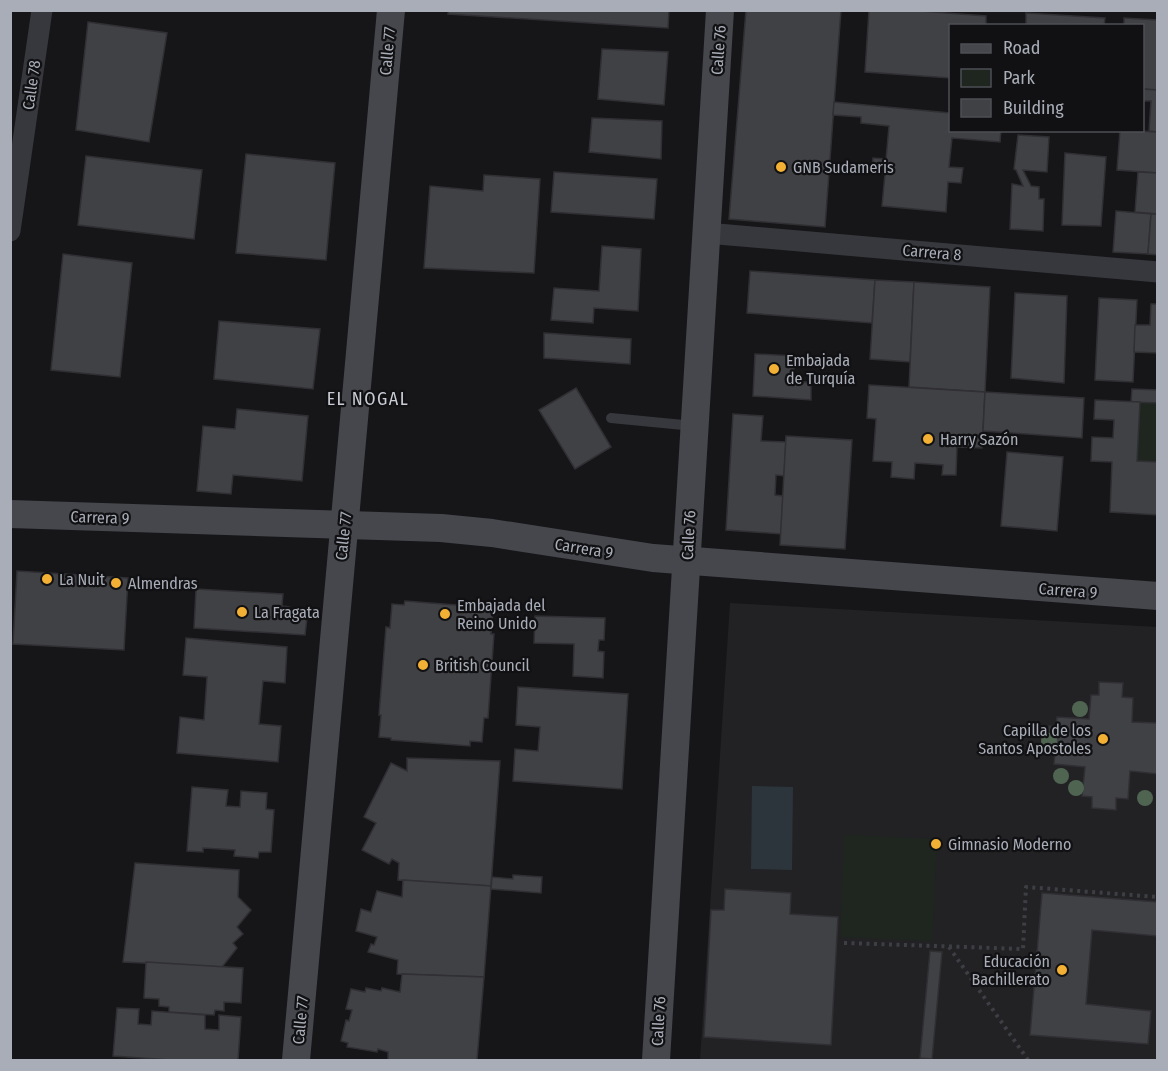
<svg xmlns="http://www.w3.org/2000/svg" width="1168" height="1071" font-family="'Fira Sans Condensed',sans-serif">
<rect width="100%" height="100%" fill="#161618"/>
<polygon fill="#222225" points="730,603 1157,627 1157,1060 700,1060"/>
<g fill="#1e261f">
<polygon points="1140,402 1157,403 1157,462 1137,461"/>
<polygon points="844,835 937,839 932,941 840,937"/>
</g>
<polygon fill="#2c353c" points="752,786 793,787 792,870 751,869"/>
<g fill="#404145" stroke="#303034" stroke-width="1.5">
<polygon points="449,10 669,10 668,28 448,14"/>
<polygon points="746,10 841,10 825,227 729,219"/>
<polygon points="869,10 907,10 986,16 986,26 950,26 950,78 865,72"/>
<polygon points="1026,13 1105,18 1104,26 1026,26"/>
<polygon points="1124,18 1158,20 1157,90 1142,89 1142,26 1124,26"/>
<polygon points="88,22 167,33 149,142 76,130"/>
<polygon points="602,49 668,52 664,105 598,99"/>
<polygon points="1142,89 1158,90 1158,132 1149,131 1151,101 1142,101"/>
<polygon points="834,102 950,113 950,130 1001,130 1000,142 952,138 949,167 963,168 961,183 948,182 946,212 882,206 885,174 872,173 873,158 886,159 889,126 861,123 861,117 833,115"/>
<polygon points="592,118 662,121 661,159 589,152"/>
<polygon points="1120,130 1158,132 1158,173 1117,170"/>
<polygon points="1018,135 1049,137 1047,172 1023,170 1031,186 1039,187 1039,199 1044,199 1043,231 1010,229 1012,184 1023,186 1016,170 1014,169"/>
<polygon points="1065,153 1106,157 1101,226 1062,225"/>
<polygon points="246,154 335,163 326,260 236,253"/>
<polygon points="86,156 202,170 194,239 78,225"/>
<polygon points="554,172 657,179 654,219 551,212"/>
<polygon points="1138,172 1158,173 1158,214 1135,212"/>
<polygon points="484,175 540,179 534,273 424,268 430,186 483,191"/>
<polygon points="1116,211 1151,214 1148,254 1113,252"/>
<polygon points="1151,214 1158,214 1158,255 1148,254"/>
<polygon points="602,246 641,249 638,311 594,308 593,323 551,320 554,288 599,291"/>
<polygon points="63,254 132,263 120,377 51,370"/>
<polygon points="750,271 875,280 872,323 747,313"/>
<polygon points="875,280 914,282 910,362 870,359"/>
<polygon points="914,282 990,287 985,392 909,387"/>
<polygon points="1015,293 1067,296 1064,383 1011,378"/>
<polygon points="1099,298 1137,300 1133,382 1095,380"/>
<polygon points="1151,304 1158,304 1158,353 1134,352 1135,325 1150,325"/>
<polygon points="219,321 320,329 313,389 214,379"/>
<polygon points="544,333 631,339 630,364 544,358"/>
<polygon points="755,354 795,356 793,382 811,382 811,400 753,396"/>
<polygon points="869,385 985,392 982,448 957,447 956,475 942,475 943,465 915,463 914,479 891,477 892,462 873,461 876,419 867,418"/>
<polygon points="576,388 611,447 575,469 539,410"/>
<polygon points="1132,389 1158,390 1158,403 1131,402"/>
<polygon points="985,392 1084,398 1082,438 983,431"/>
<polygon points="1095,400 1140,402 1137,461 1158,462 1158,515 1110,512 1112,462 1091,461 1092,437 1113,438 1114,420 1094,419"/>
<polygon points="237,409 308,416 302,481 233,475 231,494 197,491 203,426 235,429"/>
<polygon points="733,414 763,416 761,441 786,442 784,476 776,475 775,495 783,496 781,534 726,530"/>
<polygon points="786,436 852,440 845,549 780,545"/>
<polygon points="1007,452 1063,457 1057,531 1001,526"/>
<polygon points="17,571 128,578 124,650 13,644"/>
<polygon points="196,589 283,594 282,606 289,607 289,617 307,618 305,635 194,628"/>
<polygon points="405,601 481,607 481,610 493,611 491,634 494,634 488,718 484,718 482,742 470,741 470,746 391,740 391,738 379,737 381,715 379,715 386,627 390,628 392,604 404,605"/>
<polygon points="535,616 605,618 604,640 599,640 598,651 604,652 603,678 573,676 574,644 534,643"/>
<polygon points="186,638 287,647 285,683 263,681 259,724 281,726 278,762 177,753 180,717 204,720 207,677 183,675"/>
<polygon points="1099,682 1123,683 1122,697 1133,698 1132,722 1158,723 1158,774 1130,771 1128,799 1116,798 1116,810 1092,808 1092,797 1082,796 1085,767 1054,764 1055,752 1047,752 1049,726 1056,726 1057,717 1089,719 1091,695 1099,695"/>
<polygon points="518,687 628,694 622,789 513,781 515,749 538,751 540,727 516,725"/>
<polygon points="407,758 500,761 491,886 398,880 399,863 392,859 389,864 362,850 376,823 364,817 391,763 407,771"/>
<polygon points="192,787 228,790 226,806 240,807 241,791 267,793 266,809 274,810 271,852 259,852 258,858 234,856 235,850 203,848 203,852 187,851"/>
<polygon points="135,863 239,870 238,897 251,910 237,927 243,934 233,943 237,948 222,967 123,962"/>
<polygon points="513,875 542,877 541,893 491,889 492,877 513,879"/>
<polygon points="403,880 491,886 484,977 397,974 398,960 368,952 371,944 374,945 377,937 356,931 361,909 371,912 377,891 402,897"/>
<polygon points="725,889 791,893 790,914 838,917 831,1045 704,1037 711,910 724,910"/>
<polygon points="1042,893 1158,902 1157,936 1092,930 1086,1004 1151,1011 1148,1044 1030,1035"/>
<polygon points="930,951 942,952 932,1059 920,1058"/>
<polygon points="146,962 243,968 241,1003 224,1002 224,1011 215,1010 214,1015 169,1012 169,1007 159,1006 159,999 144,998"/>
<polygon points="402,974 484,977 477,1060 388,1060 388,1052 378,1049 377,1052 347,1047 348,1043 341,1041 346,1020 349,1021 352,1010 346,1009 351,989 365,992 366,988 381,991 382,988 400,992"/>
<polygon points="117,1008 139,1009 138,1024 151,1025 152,1011 205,1015 205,1029 219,1030 219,1015 241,1017 238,1060 170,1060 113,1056"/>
</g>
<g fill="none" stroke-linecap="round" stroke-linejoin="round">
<g stroke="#3d3f44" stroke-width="4" stroke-dasharray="3 4.5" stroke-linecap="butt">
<polyline points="844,943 1023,949 1026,887 1158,897"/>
<polyline points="949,947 1028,1060"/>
</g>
<polyline stroke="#37383d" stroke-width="10" points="611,418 694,426"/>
<g stroke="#37383d" stroke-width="21">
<polyline points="10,231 42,10"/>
<polyline points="706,233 1158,272"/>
</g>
<g stroke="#45474d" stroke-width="28">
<polyline points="10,514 441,528 492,533 653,558 1158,596"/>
<polyline points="296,1060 391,10"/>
<polyline points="656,1060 720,10"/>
</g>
</g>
<g fill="#506452">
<circle cx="1080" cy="709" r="8"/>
<circle cx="1049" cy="741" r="8"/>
<circle cx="1061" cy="776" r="8"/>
<circle cx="1076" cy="788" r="8"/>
<circle cx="1145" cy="798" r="8"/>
</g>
<g fill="#f2b134" stroke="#111113" stroke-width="2">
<circle cx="781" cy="167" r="6"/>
<circle cx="774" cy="369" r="6"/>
<circle cx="928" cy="439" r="6"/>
<circle cx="47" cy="579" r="6"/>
<circle cx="116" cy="583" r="6"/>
<circle cx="242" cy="612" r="6"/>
<circle cx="445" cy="614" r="6"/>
<circle cx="423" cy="665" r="6"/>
<circle cx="1103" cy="739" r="6"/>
<circle cx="936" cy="844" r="6"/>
<circle cx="1062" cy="970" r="6"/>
</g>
<g text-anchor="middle" stroke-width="4.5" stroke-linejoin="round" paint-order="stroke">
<g font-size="16" fill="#a8adb8" stroke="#111113">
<text transform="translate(718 50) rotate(-86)" y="6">Calle 76</text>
<text transform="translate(387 51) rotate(-85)" y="6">Calle 77</text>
<text transform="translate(31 85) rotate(-82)" y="6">Calle 78</text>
<text transform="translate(932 252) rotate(5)" y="6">Carrera 8</text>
<text transform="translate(100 517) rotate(2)" y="6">Carrera 9</text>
<text transform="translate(688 535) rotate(-87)" y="6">Calle 76</text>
<text transform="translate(343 536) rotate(-84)" y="6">Calle 77</text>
<text transform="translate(584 548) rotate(9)" y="6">Carrera 9</text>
<text transform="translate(1068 590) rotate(4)" y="6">Carrera 9</text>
<text transform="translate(300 1020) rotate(-85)" y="6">Calle 77</text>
<text transform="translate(658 1021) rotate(-87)" y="6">Calle 76</text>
</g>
<g font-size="16" fill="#a8adb8" stroke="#111113" text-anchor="start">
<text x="793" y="173">GNB Sudameris</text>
<text x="786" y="366">Embajada<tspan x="786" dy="18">de Turquía</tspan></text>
<text x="940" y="445">Harry Sazón</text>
<text x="59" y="585">La Nuit</text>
<text x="128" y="589">Almendras</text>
<text x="457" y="611">Embajada del<tspan x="457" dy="18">Reino Unido</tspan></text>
<text x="254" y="618">La Fragata</text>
<text x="435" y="671">British Council</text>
<text x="1091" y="736" text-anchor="end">Capilla de los<tspan x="1091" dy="18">Santos Apostoles</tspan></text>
<text x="948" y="850">Gimnasio Moderno</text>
<text x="1050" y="967" text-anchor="end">Educación<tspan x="1050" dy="18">Bachillerato</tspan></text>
</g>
<g font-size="18" letter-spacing="1.5" fill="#c9ccd4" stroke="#111113">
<text x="368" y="405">EL NOGAL</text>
</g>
</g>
<rect width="1168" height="1071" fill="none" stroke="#a8adb8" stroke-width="24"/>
<rect x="949" y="24" width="195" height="108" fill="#111113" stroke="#4d4f55" stroke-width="1.5"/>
<rect x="961" y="44" width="30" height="9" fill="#45474d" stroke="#4d4f55" stroke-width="1.5"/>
<text x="1003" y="54" font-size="18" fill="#a8adb8">Road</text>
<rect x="961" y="69" width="30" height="18" fill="#1e261f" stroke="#4d4f55" stroke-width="1.5"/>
<text x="1003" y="84" font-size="18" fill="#a8adb8">Park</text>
<rect x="961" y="99" width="30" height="18" fill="#404145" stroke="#4d4f55" stroke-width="1.5"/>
<text x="1003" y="114" font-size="18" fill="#a8adb8">Building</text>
</svg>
